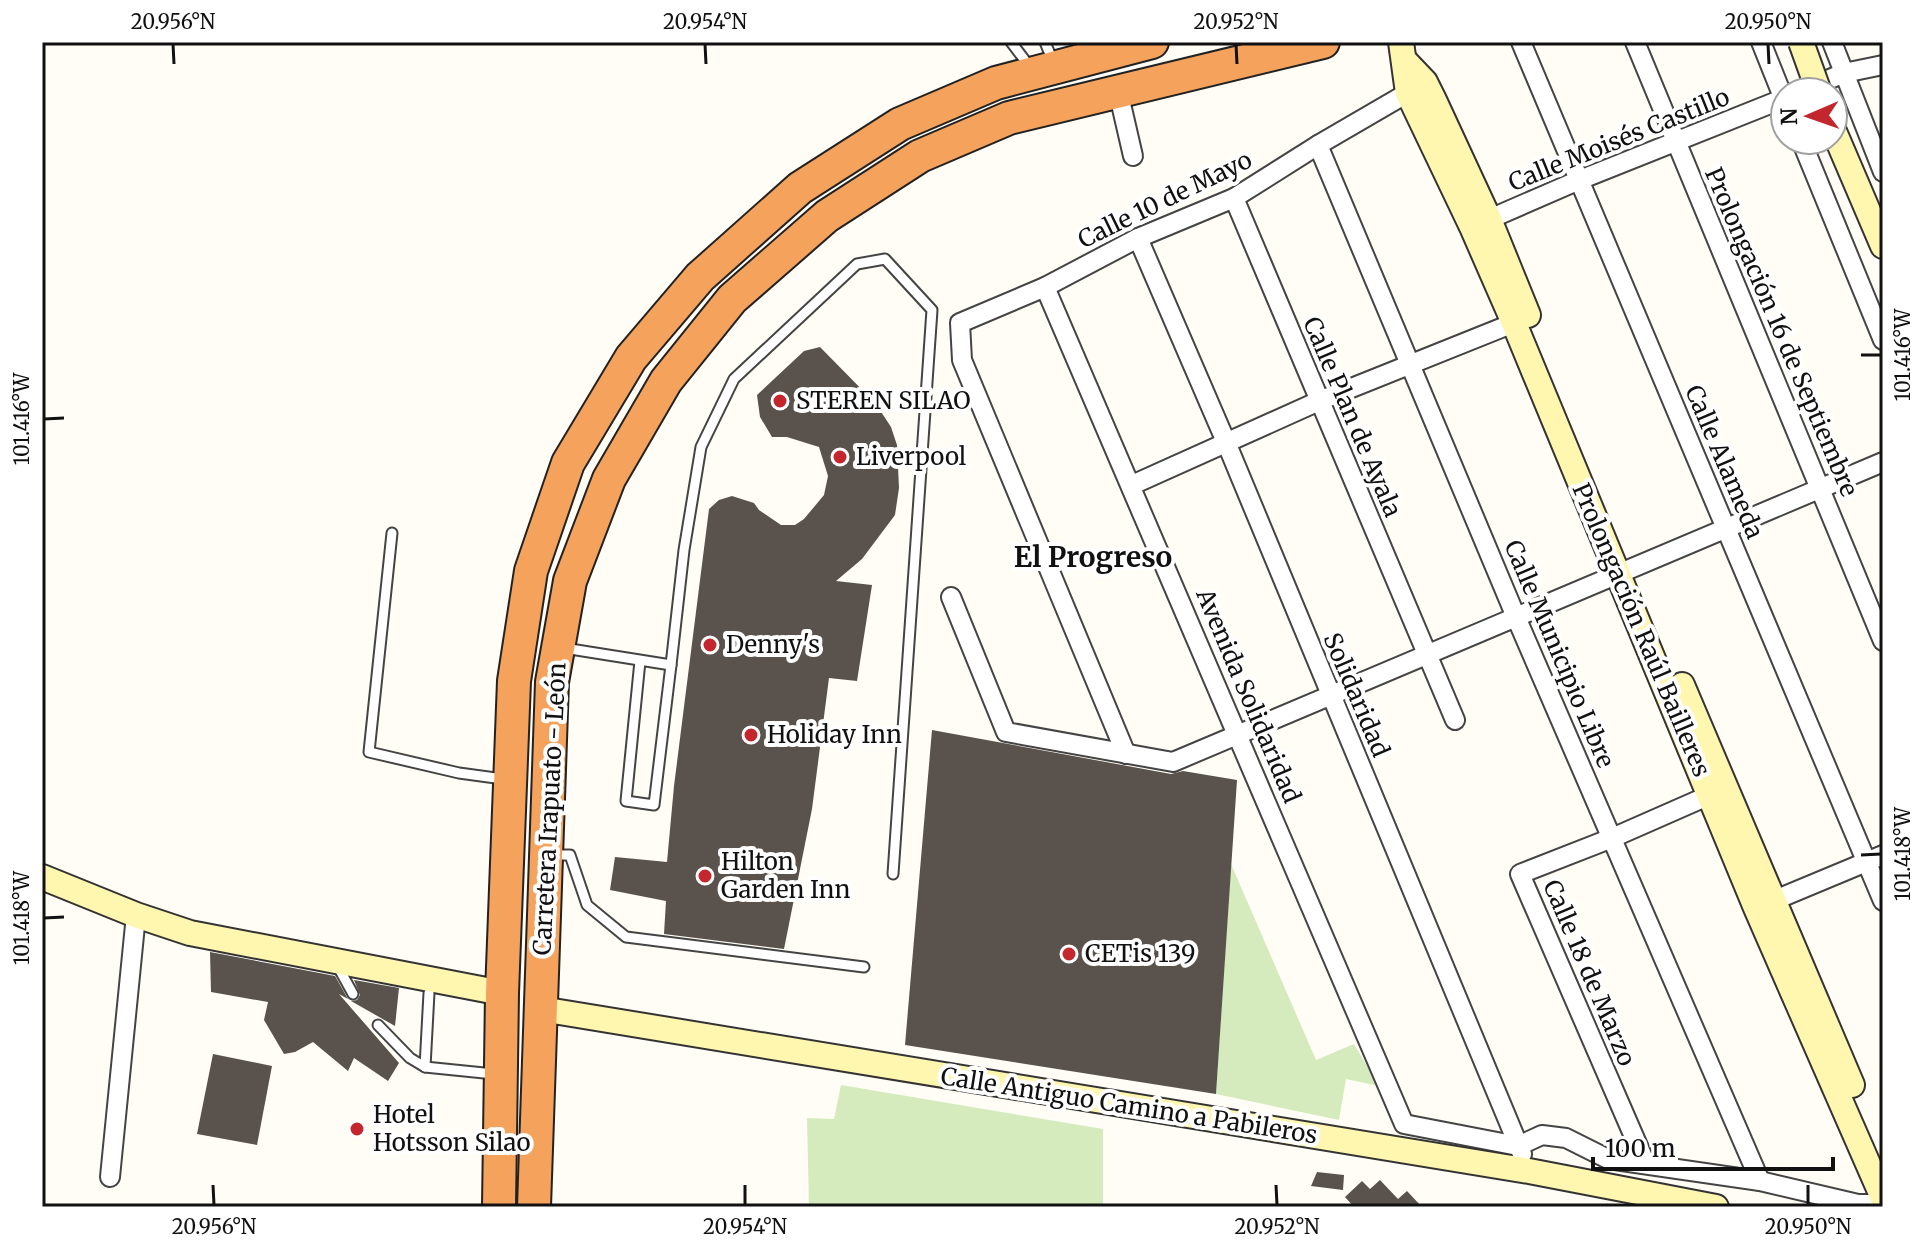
<svg xmlns="http://www.w3.org/2000/svg" width="1925" height="1249" font-family="Merriweather,serif">
<rect width="100%" height="100%" fill="#fffdf5"/>
<g fill="#d5ebbd">
<polygon points="1231,864 1316,1060 1354,1044 1379,1086 1346,1079 1339,1120 1216,1094"/>
<polygon points="841,1085 1103,1129 1103,1207 809,1207 807,1118 834,1119"/>
</g>
<g fill="#5a524d">
<polygon points="820,347 876,404 891,427 897,445 899,488 895,515 862,559 836,581 872,585 857,681 829,678 812,809 784,949 664,934 666,901 610,890 615,857 667,862 674,786 709,509 719,500 732,496 754,503 759,510 781,525 795,525 804,519 824,495 828,476 819,447 787,437 772,437 760,417 757,395 804,351"/>
<polygon points="932,730 1171,774 1183,771 1237,780 1216,1094 905,1045"/>
<polygon points="210,952 335,976 348,999 339,994 399,1063 388,1081 354,1058 348,1071 313,1042 295,1052 284,1054 264,1020 268,1002 211,992"/>
<polygon points="354,980 399,988 395,1026 351,1001 357,1000 360,995"/>
<polygon points="213,1054 272,1066 257,1145 197,1134"/>
<polygon points="1317,1172 1344,1175 1343,1190 1311,1186"/>
<polygon points="1380,1180 1398,1199 1407,1191 1422,1207 1354,1207 1345,1197 1362,1181 1370,1189"/>
</g>
<g fill="none" stroke-linecap="round" stroke-linejoin="round">
<defs>
<g id="lane">
<polyline points="1011,42 1030,67"/>
<polyline points="1045,42 1054,64"/>
<polyline points="392,533 369,752 459,773 503,779"/>
<polyline points="564,648 671,665 684,550 701,447 734,379 857,264 885,259 932,310 893,874"/>
<polyline points="640,661 626,801 654,805 671,665"/>
<polyline points="552,855 570,855 587,905 626,937 864,967"/>
<polyline points="337,965 353,994"/>
<polyline points="378,1025 410,1058 425,1067 494,1074"/>
<polyline points="425,1067 429,993"/>
</g>
<g id="street">
<polyline points="1521,42 1883,901"/>
<polyline points="1635,42 1883,641"/>
<polyline points="1761,42 1785,102"/>
<polyline points="1832,42 1883,172"/>
<polyline points="1118,91 1133,156"/>
<polyline points="1799,92 1844,73 1883,65"/>
<polyline points="1801,140 1883,340"/>
<polyline points="1318,145 1516,617 1760,1181"/>
<polyline points="1234,198 1455,720"/>
<polyline points="1478,224 1577,181 1785,98"/>
<polyline points="1138,238 1226,442 1522,1154"/>
<polyline points="1045,287 1404,1124 1518,1146 1542,1135 1566,1138 1608,1159 1760,1181 1858,1204 1883,1204"/>
<polyline points="1132,485 1319,401 1526,318"/>
<polyline points="951,597 1006,732 1173,762 1883,462"/>
<polyline points="1126,754 962,360 960,323 1045,287 1138,238 1234,198 1318,145 1416,88"/>
<polyline points="1763,905 1883,855"/>
<polyline points="1645,1162 1520,874 1612,838 1719,791"/>
<polyline points="110,1177 136,915"/>
</g>
<g id="secondary">
<polyline points="1401,42 1408,93 1472,227 1514,323 1756,908 1883,1198"/>
<polyline points="1405,61 1425,82 1433,98 1489,219 1528,315"/>
<polyline points="1833,129 1883,246"/>
<polyline points="1682,685 1852,1085"/>
<polyline points="42,877 136,915 190,933 502,993"/>
<polyline points="541,1009 1529,1171 1716,1207"/>
</g>
<g id="highway">
<polyline points="499,1207 502,993 514,681 531,571 568,463 631,358 700,277 800,188 900,124 996,83 1152,42"/>
<polyline points="534,1207 552,682 570,581 609,479 666,381 732,299 827,216 920,156 1009,118 1323,42"/>
</g>
</defs>
<use href="#lane" stroke="#444" stroke-width="13"/>
<use href="#street" stroke="#444" stroke-width="22"/>
<use href="#secondary" stroke="#333" stroke-width="28"/>
<use href="#highway" stroke="#222" stroke-width="36"/>
<use href="#lane" stroke="#fff" stroke-width="9"/>
<use href="#street" stroke="#fff" stroke-width="18"/>
<use href="#secondary" stroke="#fff6b0" stroke-width="24"/>
<use href="#highway" stroke="#f5a25d" stroke-width="32"/>
<defs>
<polyline id="secondary-bridge" points="1801,42 1819,92"/>
</defs>
<use href="#secondary-bridge" stroke="#333" stroke-width="28" stroke-linecap="butt"/>
<use href="#secondary-bridge" stroke="#fff6b0" stroke-width="24"/>
</g>
<path fill="none" stroke="#111" stroke-width="3" d="M 173,44 L 174,64M 705,44 L 706,64M 1236,44 L 1237,64M 1768,44 L 1769,64M 1861,355 L 1881,355M 44,419 L 64,418M 1861,855 L 1881,854M 44,918 L 64,917M 213,1185 L 214,1205M 745,1185 L 745,1205M 1276,1185 L 1277,1205M 1808,1185 L 1808,1205"/>
<g fill="#c4262e" stroke="#fff" stroke-width="3">
<circle cx="780" cy="401" r="8"/>
<circle cx="840" cy="457" r="8"/>
<circle cx="710" cy="645" r="8"/>
<circle cx="751" cy="735" r="8"/>
<circle cx="705" cy="876" r="8"/>
<circle cx="1069" cy="954" r="8"/>
<circle cx="357" cy="1129" r="8"/>
</g>
<g text-anchor="middle" stroke-width="8" stroke-linejoin="round" paint-order="stroke">
<g font-size="24" fill="#111" stroke="#fff">
<text transform="translate(1619 140) rotate(-22)" y="8">Calle Moisés Castillo</text>
<text transform="translate(1165 200) rotate(-26)" y="8">Calle 10 de Mayo</text>
<text transform="translate(1781 332) rotate(67)" y="8">Prolongación 16 de Septiembre</text>
<text transform="translate(1352 417) rotate(67)" y="8">Calle Plan de Ayala</text>
<text transform="translate(1724 462) rotate(67)" y="8">Calle Alameda</text>
<text transform="translate(1641 630) rotate(67)" y="8">Prolongación Raúl Bailleres</text>
<text transform="translate(1559 654) rotate(67)" y="8">Calle Municipio Libre</text>
<text transform="translate(1356 695) rotate(67)" y="8">Solidaridad</text>
<text transform="translate(1248 696) rotate(67)" y="8">Avenida Solidaridad</text>
<text transform="translate(550 809) rotate(-87)" y="8">Carretera Irapuato - León</text>
<text transform="translate(1589 973) rotate(67)" y="8">Calle 18 de Marzo</text>
<text transform="translate(1129 1106) rotate(9)" y="8">Calle Antiguo Camino a Pabileros</text>
</g>
<g font-size="24" fill="#111" stroke="#fff" text-anchor="start">
<text x="796" y="409">STEREN SILAO</text>
<text x="856" y="465">Liverpool</text>
<text x="726" y="653">Denny's</text>
<text x="767" y="743">Holiday Inn</text>
<text x="721" y="870">Hilton<tspan x="721" dy="28">Garden Inn</tspan></text>
<text x="1085" y="962">CETis 139</text>
<text x="373" y="1123">Hotel<tspan x="373" dy="28">Hotsson Silao</tspan></text>
</g>
<g font-size="28" font-weight="bold" fill="#111" stroke="#fff">
<text x="1093" y="567">El Progreso</text>
</g>
</g>
<rect width="1925" height="1249" fill="none" stroke="#ffffff" stroke-width="88"/>
<g transform="translate(1809 116) rotate(268)"><circle r="38" fill="#ffffff" stroke="#a0a0a0" stroke-width="2"/>
<path d="M0-6L14 30L0 20L-14 30Z" fill="#c4262e"/>
<text y="-12" font-size="22" font-weight="bold" text-anchor="middle" fill="#111111">N</text>
</g>
<path d="M1593 1157v12h240v-12" fill="none" stroke="#111111" stroke-width="4"/>
<text x="1605" y="1157" font-size="24" fill="#111111" stroke="#ffffff" stroke-width="6" paint-order="stroke">100 m</text>
<rect x="44" y="44" width="1837" height="1161" fill="none" stroke="#111" stroke-width="3"/>
<g font-size="20" text-anchor="middle" fill="#111">
<text x="173" y="29">20.956°N</text>
<text x="705" y="29">20.954°N</text>
<text x="1236" y="29">20.952°N</text>
<text x="1768" y="29">20.950°N</text>
<text transform="translate(1903 355) rotate(-90)" y="7">101.416°W</text>
<text transform="translate(22 419) rotate(-90)" y="7">101.416°W</text>
<text transform="translate(1903 854) rotate(-90)" y="7">101.418°W</text>
<text transform="translate(22 918) rotate(-90)" y="7">101.418°W</text>
<text x="214" y="1234">20.956°N</text>
<text x="745" y="1234">20.954°N</text>
<text x="1277" y="1234">20.952°N</text>
<text x="1808" y="1234">20.950°N</text>
</g>
</svg>
